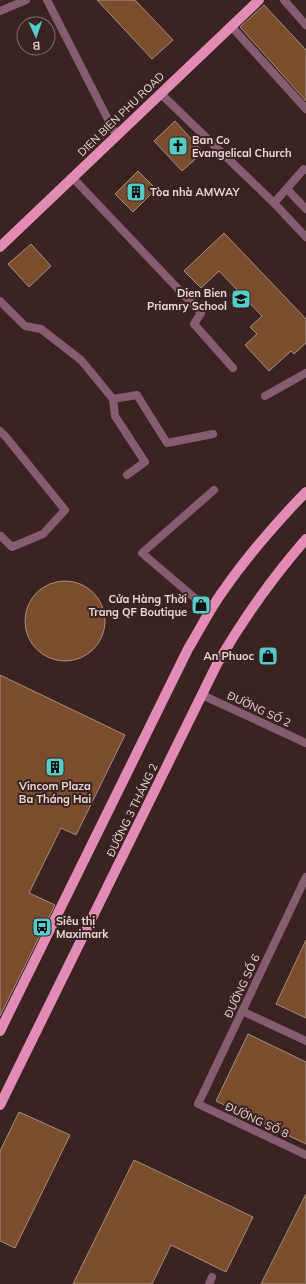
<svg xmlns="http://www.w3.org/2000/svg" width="306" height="1284" font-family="Mulish,sans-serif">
<rect width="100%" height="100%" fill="#3b2321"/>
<g fill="#7a4e2c" stroke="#a58d7d">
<polygon points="97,0 135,0 173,40 152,59"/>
<polygon points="264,5 306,50 306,101 240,27"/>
<polygon points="175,121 203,152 182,171 154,141"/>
<polygon points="138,171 156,189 133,212 115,194"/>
<polygon points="224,233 306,319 306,343 294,354 291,351 269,371 245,345 257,334 250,327 262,316 219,271 201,288 184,271"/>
<polygon points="31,244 51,266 29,287 8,264"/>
<circle cx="65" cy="621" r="40"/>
<polygon points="0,675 125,735 76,835 61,828 29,893 55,905 0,1016"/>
<polygon points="306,940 306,1018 276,1004"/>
<polygon points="248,1034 306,1062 306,1144 216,1101"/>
<polygon points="19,1112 70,1135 15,1248 0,1241 0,1151"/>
<polygon points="134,1160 253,1217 226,1272 171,1245 152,1284 73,1284"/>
<polygon points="306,1194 306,1284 261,1284"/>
</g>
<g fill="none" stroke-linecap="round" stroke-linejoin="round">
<g stroke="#865c70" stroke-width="8">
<polyline points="284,0 306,25"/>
<polyline points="231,26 306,109"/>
<polyline points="160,93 274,203 306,237"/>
<polyline points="287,189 306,209"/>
<polyline points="274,203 304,169 306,170"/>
<polyline points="0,301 25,326 41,329 81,360 113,399 115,416 145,462 127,475"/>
<polyline points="265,396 306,373"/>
<polyline points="113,399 137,395 167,443 213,434"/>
<polyline points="0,431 6,437 65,510 43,534 12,547 1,536 0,537"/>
<polyline points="210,611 142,553 214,490"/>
<polyline points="209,1284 212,1277"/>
</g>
<g stroke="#865c70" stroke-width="8">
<polyline points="47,0 116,135"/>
<polyline points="0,11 26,0"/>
<polyline points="72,177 201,313 194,324 233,368"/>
<polyline points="202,695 306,743"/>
<polyline points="306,877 198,1104 306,1155"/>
<polyline points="242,1011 306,1041"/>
</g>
<g stroke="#e18bb5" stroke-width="10">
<polyline points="0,247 259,0"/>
<path d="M 0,1031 L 188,649 C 200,629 210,609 223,591 C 248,555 276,523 306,492"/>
<path d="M 0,1105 L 217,664 C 243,619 272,578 306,539"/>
</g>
</g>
<defs>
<symbol id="church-square" viewBox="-11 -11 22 22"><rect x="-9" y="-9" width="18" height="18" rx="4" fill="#53cdca" stroke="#3b2321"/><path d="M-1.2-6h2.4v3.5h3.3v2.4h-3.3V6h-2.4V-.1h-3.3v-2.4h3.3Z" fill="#111"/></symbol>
<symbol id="building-square" viewBox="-11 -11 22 22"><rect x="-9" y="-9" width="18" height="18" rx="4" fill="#53cdca" stroke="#3b2321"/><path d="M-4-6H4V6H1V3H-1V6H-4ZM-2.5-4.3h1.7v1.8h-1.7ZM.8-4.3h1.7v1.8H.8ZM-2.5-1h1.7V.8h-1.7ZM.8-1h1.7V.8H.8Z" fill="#111"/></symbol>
<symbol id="school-square" viewBox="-11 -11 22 22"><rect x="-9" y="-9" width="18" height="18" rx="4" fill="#53cdca" stroke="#3b2321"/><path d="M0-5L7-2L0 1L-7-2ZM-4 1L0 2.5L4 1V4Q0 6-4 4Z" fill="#111"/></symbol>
<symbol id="shop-square" viewBox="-11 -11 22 22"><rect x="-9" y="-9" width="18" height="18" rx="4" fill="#53cdca" stroke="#3b2321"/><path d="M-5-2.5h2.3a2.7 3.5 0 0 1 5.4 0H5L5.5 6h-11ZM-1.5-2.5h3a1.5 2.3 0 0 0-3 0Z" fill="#111"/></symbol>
<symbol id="bus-square" viewBox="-11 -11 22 22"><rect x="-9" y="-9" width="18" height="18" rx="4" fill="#53cdca" stroke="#3b2321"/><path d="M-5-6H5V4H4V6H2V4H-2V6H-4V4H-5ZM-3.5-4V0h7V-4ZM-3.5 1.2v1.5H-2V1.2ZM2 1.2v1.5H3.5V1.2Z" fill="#111"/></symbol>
</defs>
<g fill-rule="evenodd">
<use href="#church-square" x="167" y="135" width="22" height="22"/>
<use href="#building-square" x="125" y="181" width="22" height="22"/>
<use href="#school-square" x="230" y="288" width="22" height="22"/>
<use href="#shop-square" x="190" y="594" width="22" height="22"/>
<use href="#shop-square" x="257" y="645" width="22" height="22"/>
<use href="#building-square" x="44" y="756" width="22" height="22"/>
<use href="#bus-square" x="31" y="916" width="22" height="22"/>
</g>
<g text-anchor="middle" stroke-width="4" stroke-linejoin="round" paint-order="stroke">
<g font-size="11" fill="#e8d7d6" stroke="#3b2321">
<text transform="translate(121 114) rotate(-44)" y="4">DIEN BIEN PHU ROAD</text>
<text transform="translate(259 709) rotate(25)" y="4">ĐƯỜNG SỐ 2</text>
<text transform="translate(132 810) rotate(-64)" y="4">ĐƯỜNG 3 THÁNG 2</text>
<text transform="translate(242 986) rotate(-65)" y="4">ĐƯỜNG SỐ 6</text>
<text transform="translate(257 1120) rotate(25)" y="4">ĐƯỜNG SỐ 8</text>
</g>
<g font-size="11" font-weight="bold" fill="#e8d7d6" stroke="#3b2321" text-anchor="start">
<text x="192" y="144">Ban Co<tspan x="192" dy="13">Evangelical Church</tspan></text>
<text x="150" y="196">Tòa nhà AMWAY</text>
<text x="227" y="297" text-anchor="end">Dien Bien<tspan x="227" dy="13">Priamry School</tspan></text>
<text x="187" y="603" text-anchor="end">Cửa Hàng Thời<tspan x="187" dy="13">Trang QF Boutique</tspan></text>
<text x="254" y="660" text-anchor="end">An Phuoc</text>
<text x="55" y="790" text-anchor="middle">Vincom Plaza<tspan x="55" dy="13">Ba Tháng Hai</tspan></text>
<text x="56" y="925">Siêu thị<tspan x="56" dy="13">Maximark</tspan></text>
</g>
</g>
<g transform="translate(36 36) rotate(177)"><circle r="19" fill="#3b2321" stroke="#806b69"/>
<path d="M0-3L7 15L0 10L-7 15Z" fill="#53cdca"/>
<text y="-6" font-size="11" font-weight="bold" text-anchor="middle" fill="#e8d7d6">B</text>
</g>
</svg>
